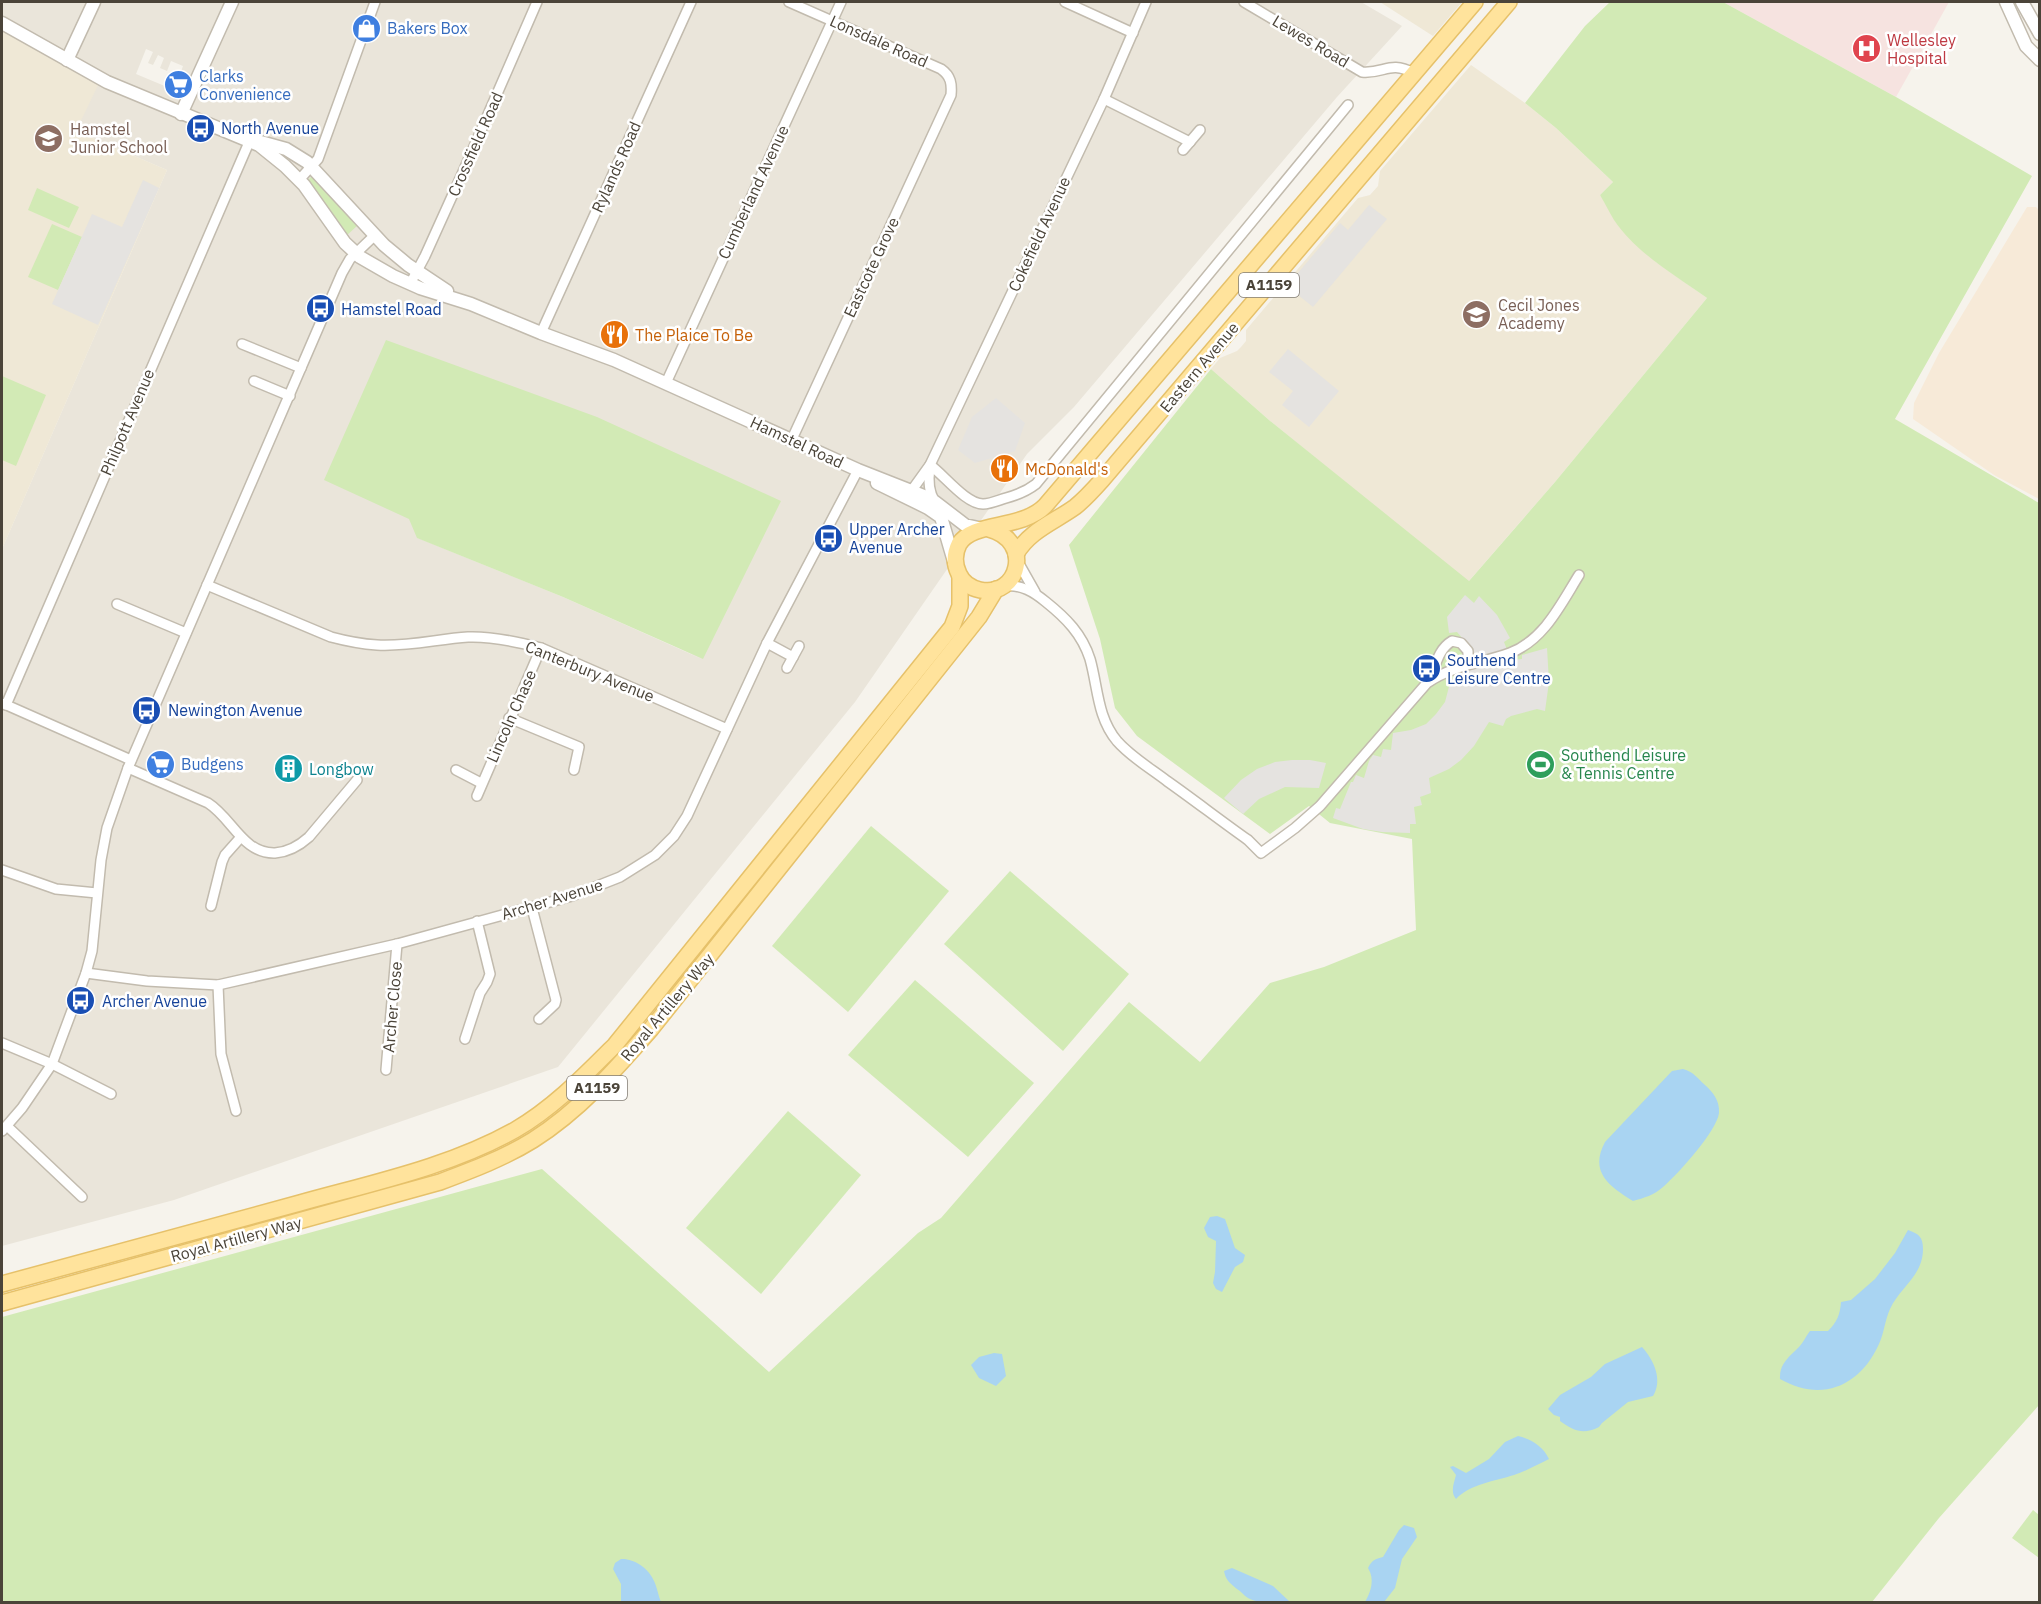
<svg xmlns="http://www.w3.org/2000/svg" width="2041" height="1604" font-family="'IBM Plex Sans',sans-serif">
<rect width="100%" height="100%" fill="#f6f3ec"/>
<path fill="#eae5da" fill-rule="evenodd" d="M 2,2 L 1361,2 L 1402,26 L 1337,97 L 1074,407 L 1027,454 L 855,702 L 558,1067 L 174,1200 L 2,1246 L 2,549 L 167,170 L 76,131 L 2,21 ZM 146,49 L 153,52 L 148,63 L 153,65 L 158,55 L 164,58 L 160,68 L 167,71 L 171,61 L 183,66 L 179,77 L 184,79 L 179,92 L 136,74 ZM 410,519 L 702,659 L 563,597 L 418,538 Z"/>
<polygon fill="#f7ead8" points="2027,207 2036,207 2040,211 2039,499 1994,475 1913,419 1914,403 1939,353"/>
<g fill="#efe8d6">
<polygon points="1380,2 1462,2 1433,36"/>
<polygon points="2,21 102,77 76,131 167,170 2,549"/>
<polygon points="1471,65 1525,103 1556,128 1613,182 1600,195 1656,262 1707,298 1555,482 1468,582 1269,420 1211,369 1220,358 1237,351 1241,347 1246,341 1246,330 1358,198 1370,195 1378,186 1380,171"/>
</g>
<polygon fill="#f6e3e0" points="1723,2 1949,2 1896,97"/>
<g fill="#d2eab5">
<path d="M 1610,2 L 1723,2 L 1896,97 L 2032,176 L 1895,419 L 2039,503 L 2039,1405 L 1939,1518 L 1872,1602 L 2,1602 L 2,1317 L 542,1169 L 769,1372 L 918,1233 L 941,1218 L 1129,1002 L 1200,1062 L 1270,983 L 1324,967 L 1416,930 L 1412,839 L 1330,823 L 1309,806 L 1270,834 L 1137,736 L 1115,708 L 1100,639 L 1069,545 L 1211,369 L 1269,420 L 1469,581 L 1555,482 L 1707,298 C 1675,275 1636,253 1614,220 C 1609,212 1605,203 1600,195 L 1613,182 L 1556,128 L 1525,103 L 1585,26 Z"/>
<polygon points="313,175 358,225 345,237 306,182"/>
<polygon points="37,188 79,207 69,228 28,210"/>
<polygon points="52,224 82,237 58,290 28,277"/>
<polygon points="386,340 597,417 781,501 703,659 563,597 417,538 409,519 324,480"/>
<polygon points="2,376 46,395 16,466 2,460"/>
<polygon points="871,826 949,891 848,1012 772,946"/>
<polygon points="1010,871 1129,974 1063,1051 944,944"/>
<polygon points="915,980 1034,1083 968,1157 848,1055"/>
<polygon points="788,1111 861,1175 761,1294 686,1228"/>
<polygon points="2033,1510 2039,1515 2039,1558 2012,1538"/>
</g>
<g fill="#e5e3e0">
<polygon points="143,180 159,188 98,325 52,304 92,214 122,227"/>
<polygon points="1369,205 1387,219 1313,307 1287,286 1340,223 1348,230"/>
<polygon points="1288,349 1339,391 1309,427 1282,405 1293,391 1269,372"/>
<polygon points="996,398 1025,423 1015,451 975,463 958,450 972,417"/>
<polygon points="1465,595 1474,603 1479,596 1497,615 1510,638 1504,642 1511,660 1522,659 1522,655 1547,648 1549,682 1545,711 1537,709 1511,716 1506,719 1503,726 1489,722 1474,746 1461,760 1449,769 1429,778 1431,793 1420,797 1422,805 1414,807 1416,824 1410,824 1410,833 1382,832 1363,829 1333,818 1336,808 1340,809 1351,782 1353,782 1356,775 1364,778 1369,761 1373,755 1381,757 1383,749 1391,750 1393,733 1411,730 1426,724 1436,714 1445,702 1451,679 1458,679 1458,667 1477,661 1470,647 1457,632 1449,633 1447,617"/>
<polygon points="1292,760 1310,760 1326,763 1319,788 1285,787 1259,799 1243,814 1224,798 1241,780 1257,769 1275,762"/>
</g>
<g fill="#a9d4f2">
<path d="M 1683,1069 C 1694,1072 1696,1077 1705,1085 C 1713,1092 1720,1101 1719,1113 C 1717,1131 1677,1175 1663,1187 C 1654,1195 1644,1198 1633,1201 C 1609,1186 1589,1172 1605,1142 L 1672,1071 Z"/>
<polygon points="1217,1216 1225,1219 1235,1248 1245,1255 1243,1262 1235,1267 1222,1292 1216,1289 1213,1283 1215,1272 1216,1241 1208,1237 1204,1228 1210,1217"/>
<path d="M 1908,1230 C 1919,1234 1923,1237 1923,1249 C 1923,1276 1900,1287 1890,1309 C 1885,1320 1884,1333 1879,1344 C 1860,1386 1822,1403 1780,1379 C 1779,1364 1789,1357 1799,1347 C 1803,1343 1806,1336 1810,1331 L 1828,1331 C 1837,1322 1840,1315 1841,1302 L 1851,1300 L 1875,1279 L 1895,1253 Z"/>
<path d="M 1642,1347 C 1654,1360 1663,1380 1653,1396 L 1628,1402 L 1602,1423 L 1599,1427 C 1583,1435 1574,1431 1560,1421 L 1560,1417 L 1554,1415 L 1548,1409 L 1560,1395 L 1591,1377 L 1605,1364 Z"/>
<polygon points="994,1353 1002,1354 1006,1376 996,1386 979,1378 971,1365 979,1357"/>
<path d="M 1518,1436 C 1531,1439 1543,1446 1549,1459 C 1537,1465 1526,1471 1514,1475 C 1495,1481 1470,1484 1456,1499 C 1450,1492 1454,1483 1456,1475 L 1450,1467 L 1453,1466 L 1466,1473 L 1489,1459 L 1505,1442 Z"/>
<path d="M 1404,1525 L 1414,1528 L 1417,1537 L 1402,1559 L 1395,1588 L 1384,1602 L 1365,1602 C 1371,1592 1375,1579 1368,1568 C 1372,1560 1375,1559 1383,1557 L 1399,1530 Z"/>
<path d="M 621,1559 C 633,1558 648,1568 653,1579 C 657,1586 658,1595 661,1602 L 621,1602 L 621,1584 L 613,1569 L 615,1563 Z"/>
<path d="M 1232,1568 L 1273,1586 L 1290,1602 C 1277,1603 1259,1604 1248,1598 C 1244,1596 1241,1591 1237,1589 C 1230,1583 1226,1581 1224,1571 Z"/>
</g>
<g fill="none" stroke-linecap="round" stroke-linejoin="round">
<defs>
<g id="minor">
<path d="M 789,2 L 941,69 C 951,76 952,84 951,95 L 792,439"/>
<polyline points="1065,2 1133,33"/>
<path d="M 1244,2 L 1362,72 C 1385,74 1389,60 1414,73"/>
<polyline points="1104,99 1190,142"/>
<polyline points="1183,150 1200,130"/>
<polyline points="299,180 318,159 375,2"/>
<polyline points="410,284 425,256 463,172 537,2"/>
<polyline points="541,333 691,2"/>
<polyline points="242,344 301,368"/>
<polyline points="254,381 290,396"/>
<polyline points="666,383 841,2"/>
<path d="M 930,465 C 944,475 966,504 983,504 C 991,504 999,500 1006,498 C 1017,495 1027,491 1036,484 L 1348,105"/>
<path d="M 930,468 C 928,480 928,491 935,502"/>
<polyline points="914,497 912,490 930,465 1104,99 1146,2"/>
<polyline points="1018,562 1035,592"/>
<path d="M 207,585 L 331,637 C 346,641 361,644 377,645 C 407,647 438,639 468,637 C 492,636 518,642 541,648 L 727,729"/>
<path d="M 1005,586 C 1021,584 1034,592 1046,602 C 1066,618 1082,634 1090,659 C 1098,687 1097,717 1117,741 C 1131,757 1150,768 1167,781 C 1194,800 1221,821 1248,840 L 1261,853 L 1295,828 L 1320,806 L 1427,683 C 1455,664 1480,664 1510,653 C 1544,640 1561,604 1579,575"/>
<polyline points="117,604 186,633"/>
<polyline points="767,643 793,657"/>
<polyline points="787,668 799,646"/>
<path d="M 1429,681 C 1436,667 1437,650 1452,641 L 1461,643 L 1468,651 L 1468,658 L 1461,666"/>
<polyline points="2,703 131,760"/>
<polyline points="6,705 250,140"/>
<polyline points="509,718 579,747 574,770"/>
<path d="M 128,768 L 208,803 C 232,818 243,854 275,853 C 289,852 299,846 309,837 L 357,780"/>
<polyline points="456,770 481,783"/>
<polyline points="477,796 541,648"/>
<polyline points="2,870 56,889 97,893"/>
<polyline points="211,906 222,862 225,855 241,837"/>
<polyline points="532,908 556,1000 555,1004 539,1019"/>
<polyline points="86,973 147,981 218,985 397,944 572,896 620,877 655,855 674,836 687,816 767,643 858,470"/>
<polyline points="218,985 221,1054 236,1111"/>
<polyline points="465,1039 480,993 487,982 490,974 477,921"/>
<polyline points="2,1043 52,1064 111,1094"/>
<polyline points="386,1070 397,944"/>
<polyline points="7,1126 82,1197"/>
<polyline points="2,1131 22,1108 52,1064 86,973 92,951 101,860 107,828 128,768 342,273 350,259 375,235"/>
</g>
<g id="tertiary">
<polyline points="2006,2 2026,46 2040,60"/>
<polyline points="2022,2 2040,34"/>
<polyline points="2,23 107,82 259,145 285,166 304,185 345,243 360,257 393,276 420,288 471,304 541,333 614,360 858,470 924,496 935,502 965,525 983,529"/>
<polyline points="67,60 94,2"/>
<polyline points="181,114 232,2"/>
<polyline points="257,141 286,149 307,162 384,245 408,265 447,291"/>
<polyline points="877,483 928,508 941,517 955,565"/>
</g>
<g id="primary">
<path d="M 989,529 C 1034,541 1019,598 980,590 C 971,588 963,583 959,574 C 954,564 954,554 959,544 C 973,521 1021,530 1045,506 L 1475,2"/>
<path d="M 1016,554 C 1029,531 1054,522 1075,507 C 1085,499 1094,489 1102,480 L 1509,2"/>
<path d="M 2,1284 C 101,1257 200,1230 300,1203 C 372,1183 449,1167 515,1130 C 553,1108 584,1076 615,1045 L 952,627 L 960,606 L 960,577"/>
<path d="M 2,1303 L 440,1182 C 472,1170 504,1158 533,1140 C 579,1111 615,1070 651,1029 L 979,617 L 996,589"/>
</g>
</defs>
<use href="#minor" stroke="#c2bbae" stroke-width="12"/>
<use href="#tertiary" stroke="#c2bbae" stroke-width="15"/>
<use href="#primary" stroke="#e6c16a" stroke-width="18"/>
<use href="#minor" stroke="#fff" stroke-width="9"/>
<use href="#tertiary" stroke="#fff" stroke-width="12"/>
<use href="#primary" stroke="#ffe39c" stroke-width="15"/>
</g>
<defs>
<symbol id="shop-disc" viewBox="-11 -11 22 22"><circle r="9.5" fill="#3f7fe0" stroke="#fff"/><path d="M-5-2.5h2.3a2.7 3.5 0 0 1 5.4 0H5L5.5 6h-11ZM-1.5-2.5h3a1.5 2.3 0 0 0-3 0Z" fill="#fff"/></symbol>
<symbol id="hospital-disc" viewBox="-11 -11 22 22"><circle r="9.5" fill="#e0444e" stroke="#fff"/><path d="M-5-5h3v3.5h4V-5h3V5h-3V1.5h-4V5h-3Z" fill="#fff"/></symbol>
<symbol id="supermarket-disc" viewBox="-11 -11 22 22"><circle r="9.5" fill="#3f7fe0" stroke="#fff"/><path d="M-6-5.5h2.5l.6 2H6L4.5 2H-2.5L-4.4-4H-6ZM-1.5 3.2a1.3 1.3 0 1 0 .1 0ZM3 3.2a1.3 1.3 0 1 0 .1 0Z" fill="#fff"/></symbol>
<symbol id="bus-disc" viewBox="-11 -11 22 22"><circle r="9.5" fill="#1a4fb4" stroke="#fff"/><path d="M-5-6H5V4H4V6H2V4H-2V6H-4V4H-5ZM-3.5-4V0h7V-4ZM-3.5 1.2v1.5H-2V1.2ZM2 1.2v1.5H3.5V1.2Z" fill="#fff"/></symbol>
<symbol id="school-disc" viewBox="-11 -11 22 22"><circle r="9.5" fill="#8d6e63" stroke="#fff"/><path d="M0-5L7-2L0 1L-7-2ZM-4 1L0 2.5L4 1V4Q0 6-4 4Z" fill="#fff"/></symbol>
<symbol id="restaurant-disc" viewBox="-11 -11 22 22"><circle r="9.5" fill="#e8710a" stroke="#fff"/><path d="M-5-6h1v4h1v-4h1v4h1v-4h1v5L-1.5 .5V6h-2V.5L-5-1ZM5-6V6H3V1.5H1.5Q1.5-4 5-6Z" fill="#fff"/></symbol>
<symbol id="stadium-disc" viewBox="-11 -11 22 22"><circle r="9.5" fill="#2e9e5b" stroke="#fff"/><path d="M0-5a6.5 5 0 1 0 0 10a6.5 5 0 1 0 0-10ZM-3.5-1.8h7v3.6h-7Z" fill="#fff"/></symbol>
<symbol id="building-disc" viewBox="-11 -11 22 22"><circle r="9.5" fill="#0f9aa8" stroke="#fff"/><path d="M-4-6H4V6H1V3H-1V6H-4ZM-2.5-4.3h1.7v1.8h-1.7ZM.8-4.3h1.7v1.8H.8ZM-2.5-1h1.7V.8h-1.7ZM.8-1h1.7V.8H.8Z" fill="#fff"/></symbol>
</defs>
<g fill-rule="evenodd">
<use href="#shop-disc" x="350" y="12" width="33" height="33"/>
<use href="#hospital-disc" x="1850" y="32" width="33" height="33"/>
<use href="#supermarket-disc" x="162" y="68" width="33" height="33"/>
<use href="#bus-disc" x="184" y="112" width="33" height="33"/>
<use href="#school-disc" x="32" y="122" width="33" height="33"/>
<use href="#bus-disc" x="304" y="292" width="33" height="33"/>
<use href="#school-disc" x="1460" y="298" width="33" height="33"/>
<use href="#restaurant-disc" x="598" y="318" width="33" height="33"/>
<use href="#restaurant-disc" x="988" y="452" width="33" height="33"/>
<use href="#bus-disc" x="812" y="522" width="33" height="33"/>
<use href="#bus-disc" x="1410" y="652" width="33" height="33"/>
<use href="#bus-disc" x="130" y="694" width="33" height="33"/>
<use href="#supermarket-disc" x="144" y="748" width="33" height="33"/>
<use href="#stadium-disc" x="1524" y="748" width="33" height="33"/>
<use href="#building-disc" x="272" y="752" width="33" height="33"/>
<use href="#bus-disc" x="64" y="984" width="33" height="33"/>
</g>
<g text-anchor="middle" stroke-width="5" stroke-linejoin="round" paint-order="stroke">
<g fill="#fff" stroke="#817c74" stroke-width="1.5">
<rect x="1239" y="273" width="60" height="24" rx="4.5"/>
<rect x="567" y="1076" width="60" height="24" rx="4.5"/>
</g>
<g font-size="15" font-weight="bold" fill="#4b4439">
<text x="1269" y="290">A1159</text>
<text x="597" y="1093">A1159</text>
</g>
<g font-size="16" fill="#366cbe" stroke="#fff" text-anchor="start">
<text x="387" y="34">Bakers Box</text>
<text x="199" y="82">Clarks<tspan x="199" dy="18">Convenience</tspan></text>
<text x="181" y="770">Budgens</text>
</g>
<g font-size="16" fill="#be3a42" stroke="#fff" text-anchor="start">
<text x="1887" y="46">Wellesley<tspan x="1887" dy="18">Hospital</tspan></text>
</g>
<g font-size="16" fill="#4b4439" stroke="#fff">
<text transform="translate(879 41) rotate(24)" y="6">Lonsdale Road</text>
<text transform="translate(1311 41) rotate(31)" y="6">Lewes Road</text>
<text transform="translate(475 144) rotate(-66)" y="6">Crossfield Road</text>
<text transform="translate(616 167) rotate(-66)" y="6">Rylands Road</text>
<text transform="translate(753 192) rotate(-65)" y="6">Cumberland Avenue</text>
<text transform="translate(1039 234) rotate(-65)" y="6">Cokefield Avenue</text>
<text transform="translate(871 267) rotate(-65)" y="6">Eastcote Grove</text>
<text transform="translate(1199 367) rotate(-50)" y="6">Eastern Avenue</text>
<text transform="translate(127 422) rotate(-67)" y="6">Philpott Avenue</text>
<text transform="translate(797 442) rotate(25)" y="6">Hamstel Road</text>
<text transform="translate(590 671) rotate(22)" y="6">Canterbury Avenue</text>
<text transform="translate(511 716) rotate(-66)" y="6">Lincoln Chase</text>
<text transform="translate(552 899) rotate(-17)" y="6">Archer Avenue</text>
<text transform="translate(392 1007) rotate(-85)" y="6">Archer Close</text>
<text transform="translate(667 1007) rotate(-50)" y="6">Royal Artillery Way</text>
<text transform="translate(236 1239) rotate(-15)" y="6">Royal Artillery Way</text>
</g>
<g font-size="16" fill="#164399" stroke="#fff" text-anchor="start">
<text x="221" y="134">North Avenue</text>
<text x="341" y="315">Hamstel Road</text>
<text x="849" y="535">Upper Archer<tspan x="849" dy="18">Avenue</tspan></text>
<text x="1447" y="666">Southend<tspan x="1447" dy="18">Leisure Centre</tspan></text>
<text x="168" y="716">Newington Avenue</text>
<text x="102" y="1007">Archer Avenue</text>
</g>
<g font-size="16" fill="#785e54" stroke="#fff" text-anchor="start">
<text x="70" y="135">Hamstel<tspan x="70" dy="18">Junior School</tspan></text>
<text x="1498" y="311">Cecil Jones<tspan x="1498" dy="18">Academy</tspan></text>
</g>
<g font-size="16" fill="#c56008" stroke="#fff" text-anchor="start">
<text x="635" y="341">The Plaice To Be</text>
<text x="1025" y="475">McDonald's</text>
</g>
<g font-size="16" fill="#27864d" stroke="#fff" text-anchor="start">
<text x="1561" y="761">Southend Leisure<tspan x="1561" dy="18">&amp; Tennis Centre</tspan></text>
</g>
<g font-size="16" fill="#0d838f" stroke="#fff" text-anchor="start">
<text x="309" y="775">Longbow</text>
</g>
</g>
<rect width="2041" height="1604" fill="none" stroke="#4b4439" stroke-width="6"/>
</svg>
